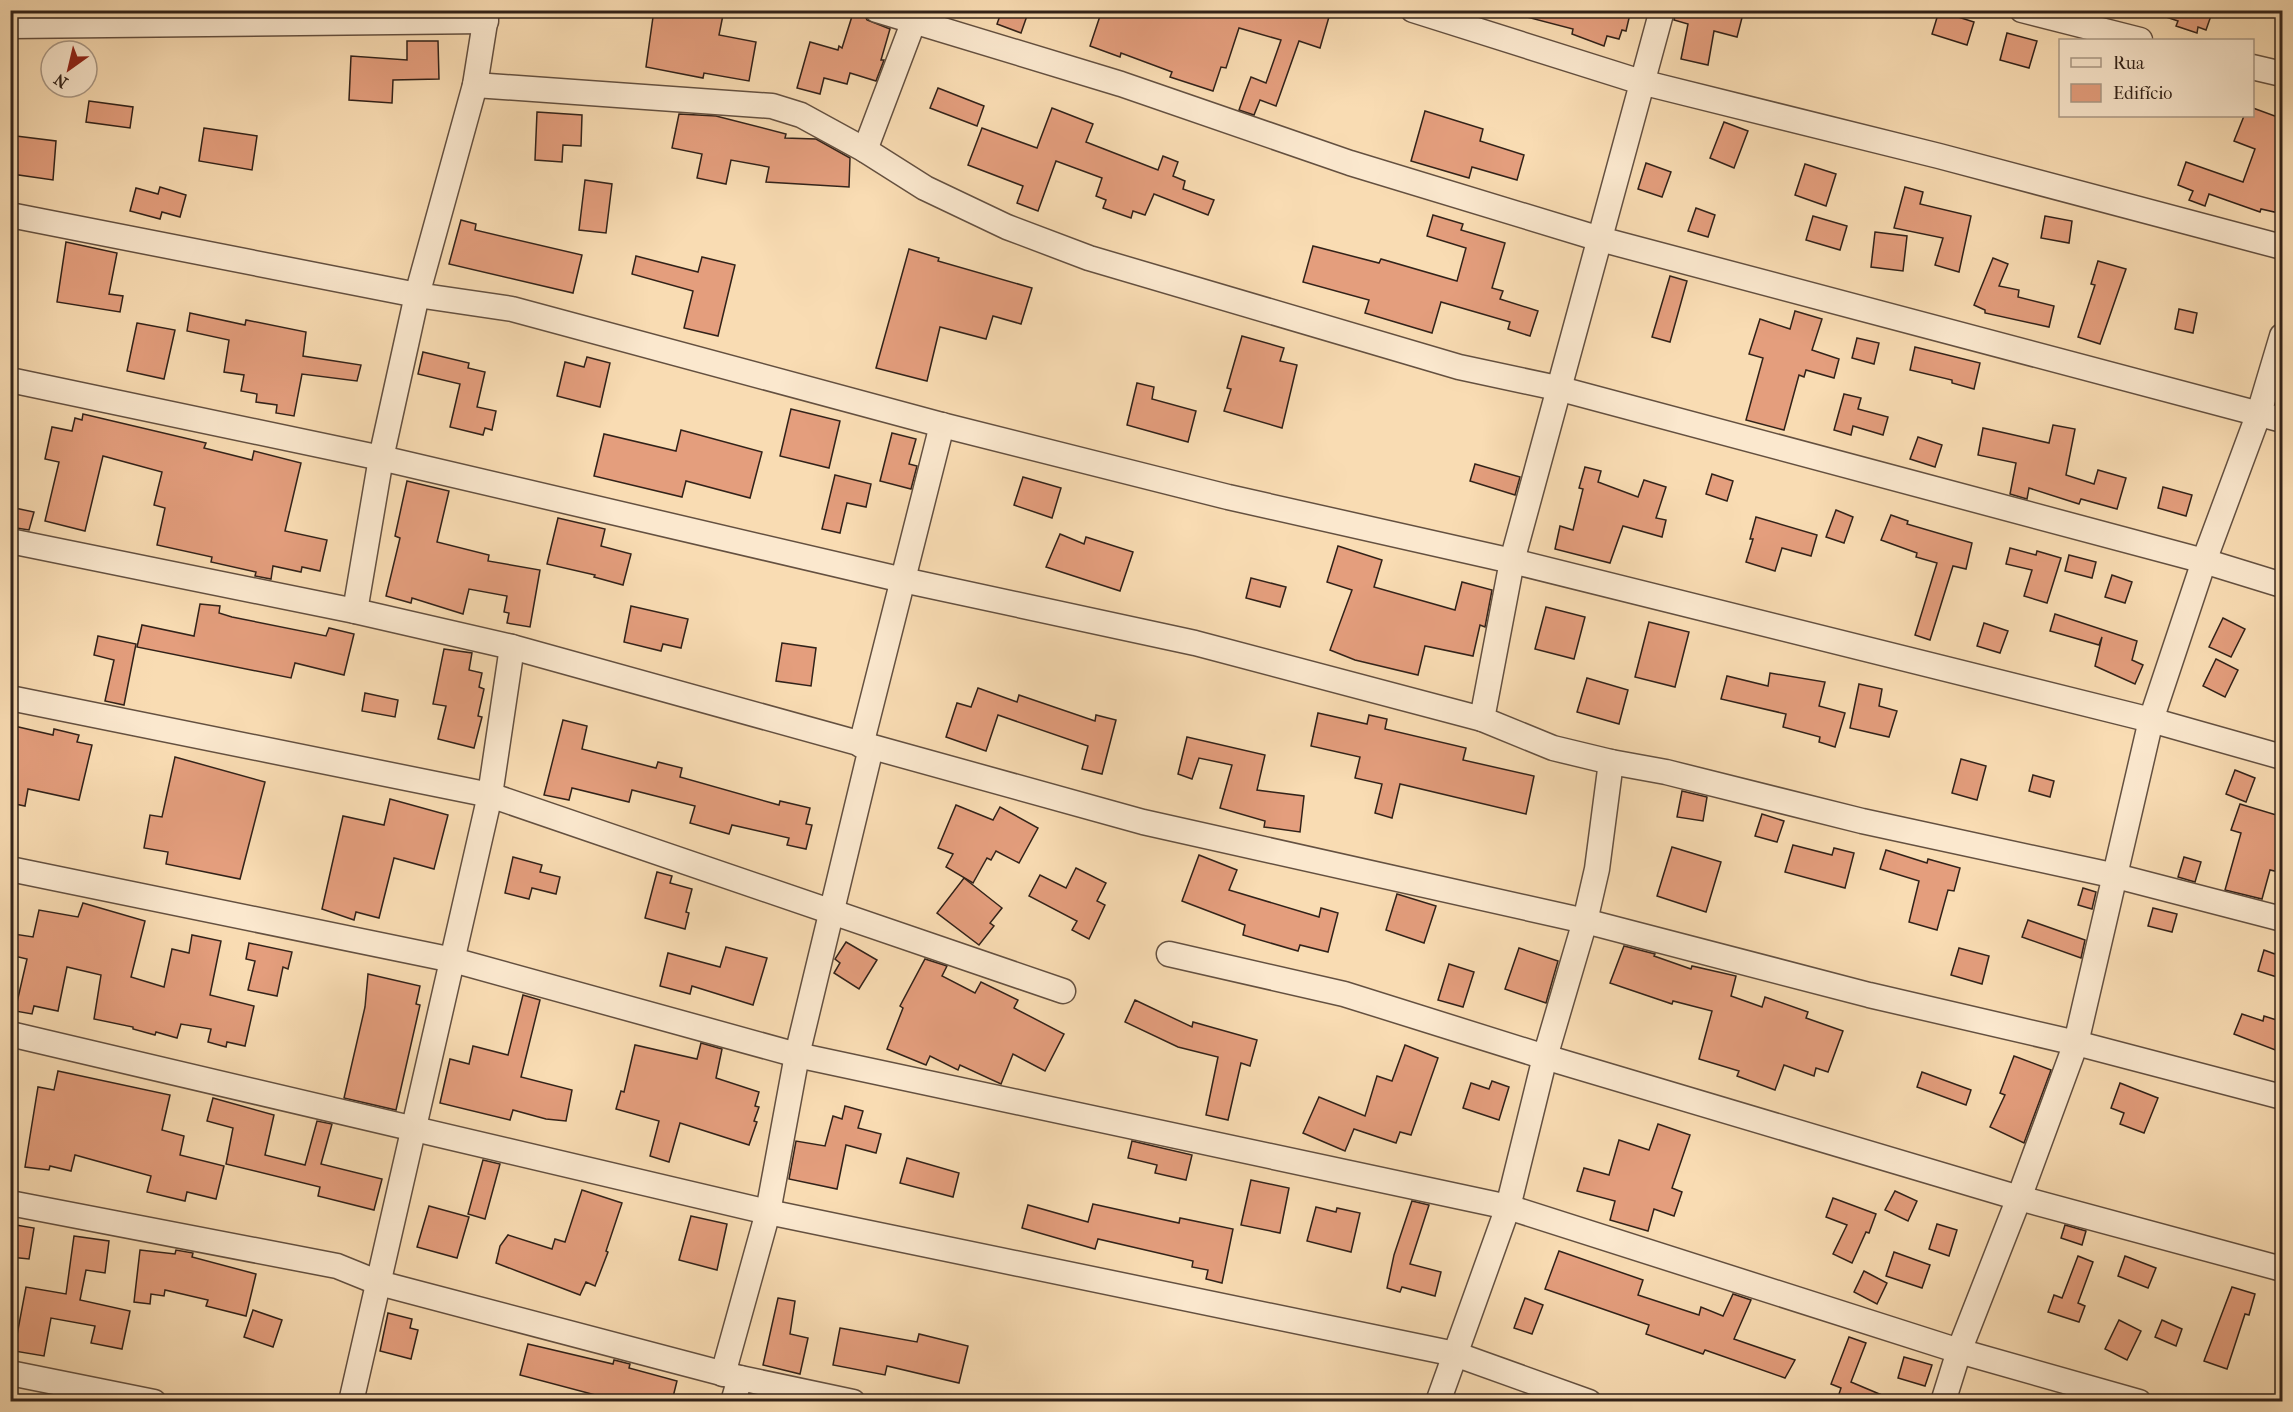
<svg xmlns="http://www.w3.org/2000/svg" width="2293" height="1412" font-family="'IM FELL French Canon',serif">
<rect width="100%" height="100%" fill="#f9dcb3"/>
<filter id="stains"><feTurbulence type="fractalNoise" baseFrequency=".00333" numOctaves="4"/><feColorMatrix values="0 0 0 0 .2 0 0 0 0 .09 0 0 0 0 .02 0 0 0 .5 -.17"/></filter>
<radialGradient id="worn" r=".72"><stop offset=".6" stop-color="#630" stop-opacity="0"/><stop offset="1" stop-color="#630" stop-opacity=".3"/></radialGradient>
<g fill="#e49e7d" stroke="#322219" stroke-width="1.5">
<polygon points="654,10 724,10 719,35 756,42 749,81 704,73 703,78 646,67"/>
<polygon points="854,10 863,12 867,20 890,29 881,60 884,60 876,81 850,73 847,84 824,78 820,94 797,88 810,42 838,50 839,46 842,48"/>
<polygon points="1002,10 1029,10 1021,33 997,24"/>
<polygon points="1102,10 1331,10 1320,48 1299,41 1276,106 1260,100 1254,115 1239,110 1245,93 1251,77 1266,83 1281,40 1239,28 1226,68 1221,67 1213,91 1170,77 1172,72 1121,53 1120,57 1090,46"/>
<polygon points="1523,10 1617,10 1630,14 1626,31 1622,30 1619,39 1607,36 1604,46 1572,34 1573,29 1523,16"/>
<polygon points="1676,10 1744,10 1737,37 1714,31 1708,65 1681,59 1688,24 1674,20"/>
<polygon points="2157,10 2213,10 2206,30 2198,27 2197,33 2176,26 2178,21 2157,14"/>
<polygon points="1939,11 1974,22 1967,45 1932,34"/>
<polygon points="2007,33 2037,41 2029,68 2000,60"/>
<polygon points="407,41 438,41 439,79 393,80 392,103 349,100 351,56 407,60"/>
<polygon points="938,88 984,106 977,126 930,108"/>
<polygon points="89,101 133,107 130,128 86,122"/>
<polygon points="1052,108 1093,124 1086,142 1158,170 1163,156 1178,162 1173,176 1185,181 1183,189 1214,200 1208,215 1154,194 1145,215 1133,211 1131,218 1103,208 1106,200 1096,196 1102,178 1056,161 1038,211 1017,203 1023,186 968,165 982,128 1037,148"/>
<polygon points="2253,108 2283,119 2283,214 2261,209 2260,212 2209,194 2205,206 2189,200 2193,191 2178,185 2186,162 2243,182 2255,149 2234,141 2244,116 2253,116"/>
<polygon points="1425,111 1483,129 1480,141 1524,155 1517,180 1472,167 1469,178 1411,161"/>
<polygon points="537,112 582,115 581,146 563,145 562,162 535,160"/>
<polygon points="679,114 716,116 786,134 785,138 816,139 850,158 849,187 766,182 769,167 731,160 726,184 697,178 702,154 672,148"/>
<polygon points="1724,122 1748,131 1734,168 1710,158"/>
<polygon points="204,128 257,136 252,170 199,161"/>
<polygon points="16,136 56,141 53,180 12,174"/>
<polygon points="1646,163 1671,172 1662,197 1638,189"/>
<polygon points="1805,164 1836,174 1826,206 1795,195"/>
<polygon points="585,180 612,184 606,233 579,230"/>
<polygon points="160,187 186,195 180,217 162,212 160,219 130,211 136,188 158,194"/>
<polygon points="1905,187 1923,192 1920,204 1971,216 1959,272 1935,265 1943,238 1894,228"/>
<polygon points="1696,208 1715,215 1708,237 1688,231"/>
<polygon points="1433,215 1463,224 1461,230 1505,243 1492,288 1503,291 1500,299 1538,311 1530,336 1508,329 1510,322 1441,302 1432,333 1365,313 1369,300 1303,282 1313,246 1379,263 1381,259 1457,281 1466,248 1427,236"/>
<polygon points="1813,216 1847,226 1840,250 1806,240"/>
<polygon points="2045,216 2072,221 2069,243 2041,238"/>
<polygon points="461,220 476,224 475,230 582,255 573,293 449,264"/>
<polygon points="1875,232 1907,236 1903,271 1871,267"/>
<polygon points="66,242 117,253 109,294 123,296 120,312 57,302"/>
<polygon points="909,249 939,258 938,261 1032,288 1021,324 993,316 986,339 940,327 927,381 876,368"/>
<polygon points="636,256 698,272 702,257 735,265 718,336 684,328 693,291 632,274"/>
<polygon points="1993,258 2008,264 1999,286 2019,290 2018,297 2054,306 2049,327 1985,313 1985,310 1974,305"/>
<polygon points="2098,261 2126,269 2100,344 2078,337 2095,285 2091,284"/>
<polygon points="1670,276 1687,281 1670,342 1652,337"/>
<polygon points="2179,309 2197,313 2193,333 2175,329"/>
<polygon points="1795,311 1822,319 1812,350 1839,359 1834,378 1806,370 1804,377 1799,375 1784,430 1746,420 1763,358 1749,354 1760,319 1790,329"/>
<polygon points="190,313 245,325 246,320 306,332 303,356 361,365 357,381 302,374 294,416 276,413 277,405 256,402 257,394 241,391 244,375 224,372 229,340 187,331"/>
<polygon points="137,323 175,330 164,379 127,371"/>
<polygon points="1242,336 1284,348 1280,361 1297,365 1282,428 1224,411 1231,389 1227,388"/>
<polygon points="1857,338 1879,343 1874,364 1852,358"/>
<polygon points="1915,347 1980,363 1974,389 1952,383 1952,380 1910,370"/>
<polygon points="423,352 469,363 468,368 485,372 477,407 496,411 492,430 485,428 483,435 450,427 460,384 418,374"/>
<polygon points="587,357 610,363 600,407 557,396 565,362 584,367"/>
<polygon points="1137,383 1154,387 1152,399 1196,411 1188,442 1127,425"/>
<polygon points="1844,394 1861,398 1858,409 1888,417 1883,435 1853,426 1851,435 1834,430"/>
<polygon points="791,409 840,421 829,468 780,456"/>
<polygon points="83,414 206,443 204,448 252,460 254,451 301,463 285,531 327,540 320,571 302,567 301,572 273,566 271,579 255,576 256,572 211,562 212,557 157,545 165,508 154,505 162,472 103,456 85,531 45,521 59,462 45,459 52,427 72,431 75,418 82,420"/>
<polygon points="2053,425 2075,429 2066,475 2094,484 2098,470 2126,478 2117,509 2081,499 2079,504 2029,488 2027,499 2010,494 2016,463 1978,455 1983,428 2049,443"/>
<polygon points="681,430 762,452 750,498 686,481 682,497 594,476 604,434 676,451"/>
<polygon points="892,433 916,439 909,464 917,466 911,489 880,481"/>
<polygon points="1918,437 1942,445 1935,467 1910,459"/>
<polygon points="1475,464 1520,477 1515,495 1470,481"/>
<polygon points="1585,467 1601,471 1598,482 1638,497 1644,480 1666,487 1656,518 1666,520 1662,537 1623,526 1610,563 1555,549 1560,526 1573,530 1583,489 1579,488"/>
<polygon points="1712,474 1733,481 1727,501 1706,494"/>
<polygon points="835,475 871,484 866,507 847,503 840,533 822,529"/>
<polygon points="1023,477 1061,488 1052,518 1014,505"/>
<polygon points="407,481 449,491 437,542 489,555 488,561 540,570 530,627 507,623 509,613 504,612 507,596 469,589 463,614 412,598 411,603 386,596 400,538 395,536"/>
<polygon points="2163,487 2192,495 2186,516 2158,508"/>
<polygon points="10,507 34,512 29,530 10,527"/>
<polygon points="1836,510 1853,517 1844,543 1826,537"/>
<polygon points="1891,515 1908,521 1907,524 1972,543 1966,569 1953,566 1930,640 1915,635 1937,563 1916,557 1917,553 1881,540"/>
<polygon points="1756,517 1817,535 1811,556 1782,548 1775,571 1746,562 1753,539 1750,539"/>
<polygon points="558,518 605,529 601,546 631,554 623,585 594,577 595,575 547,564"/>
<polygon points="1060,534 1084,544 1086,537 1133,552 1120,591 1046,567"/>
<polygon points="1338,546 1382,560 1374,587 1455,610 1462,582 1492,590 1485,627 1480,625 1473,656 1425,646 1418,675 1355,660 1330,650 1352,590 1327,582"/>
<polygon points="2010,548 2036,555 2037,551 2061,558 2047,603 2024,596 2032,570 2006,564"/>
<polygon points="2069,555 2096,562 2092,578 2065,571"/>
<polygon points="2112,575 2132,582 2125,603 2105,597"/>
<polygon points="1251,578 1286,587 1280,607 1246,598"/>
<polygon points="200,604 220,606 219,613 232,617 326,636 329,628 354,634 344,675 295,663 291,678 137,647 142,625 194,636"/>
<polygon points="631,606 688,619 681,648 663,644 661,651 624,642"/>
<polygon points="1546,607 1585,617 1574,659 1535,649"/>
<polygon points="2055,614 2137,641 2132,660 2143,665 2135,684 2095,666 2102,637 2099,645 2050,631"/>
<polygon points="2223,618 2245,629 2231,657 2209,647"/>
<polygon points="1649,622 1689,632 1675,687 1635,677"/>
<polygon points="1984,623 2008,631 2000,653 1977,646"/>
<polygon points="98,636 136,644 124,705 105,701 114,660 94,655"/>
<polygon points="782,643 816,648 811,686 776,681"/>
<polygon points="444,649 472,653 469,670 482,673 479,687 484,689 478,716 482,717 474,748 438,739 446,706 433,704"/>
<polygon points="2216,659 2238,670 2225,697 2203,686"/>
<polygon points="1770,673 1825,682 1819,706 1845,713 1835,747 1819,742 1820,737 1783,727 1786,714 1721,699 1727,676 1768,686"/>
<polygon points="1587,678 1628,690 1619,724 1577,712"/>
<polygon points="1859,684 1882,689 1879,706 1897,711 1889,737 1850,728"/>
<polygon points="978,688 1017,702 1019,695 1095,721 1096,715 1116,720 1102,774 1082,769 1088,746 998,715 986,751 946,737 957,703 971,707"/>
<polygon points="365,693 398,700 395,717 362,711"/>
<polygon points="1318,713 1367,724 1369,715 1387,719 1385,729 1466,748 1463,760 1534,776 1526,814 1400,784 1392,818 1375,813 1382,784 1355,778 1360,757 1311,746"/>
<polygon points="563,720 587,726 582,749 656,768 658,762 682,768 680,777 779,805 780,801 810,808 806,824 812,825 806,849 787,845 789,838 732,825 729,834 690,823 695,806 632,790 629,802 572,788 569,800 544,795"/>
<polygon points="10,725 53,735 54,729 79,735 77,742 92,745 79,800 28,789 25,806 10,803"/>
<polygon points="1187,737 1265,755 1257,790 1304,796 1300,832 1264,827 1265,821 1220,808 1232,765 1199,758 1192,779 1178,774"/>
<polygon points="175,757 265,782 240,879 166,864 168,852 144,848 150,815 162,817"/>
<polygon points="1961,759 1986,766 1977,800 1952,793"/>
<polygon points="2235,770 2255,778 2246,802 2226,794"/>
<polygon points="2033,775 2054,781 2050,797 2029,791"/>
<polygon points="1682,791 1707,797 1703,821 1677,817"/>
<polygon points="390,799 448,815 434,869 394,858 379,918 356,912 354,920 322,909 343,816 384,825"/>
<polygon points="2240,804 2283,817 2283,873 2270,870 2262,899 2225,890 2241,833 2231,830"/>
<polygon points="956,805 993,820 1000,807 1038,828 1019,863 996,851 991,860 987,858 973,883 946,867 953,854 938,848"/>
<polygon points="1762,814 1784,821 1777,842 1755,836"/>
<polygon points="1793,845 1832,855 1834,848 1854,853 1845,888 1785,872"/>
<polygon points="1672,847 1721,862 1706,912 1657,896"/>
<polygon points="1886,850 1927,863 1928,859 1960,868 1954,891 1948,890 1937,930 1909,922 1919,881 1880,869"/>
<polygon points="1199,855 1237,870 1229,890 1319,917 1321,908 1338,913 1328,952 1300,945 1298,951 1243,935 1245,925 1182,901"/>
<polygon points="513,857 542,865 540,872 560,877 556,894 532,888 529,899 505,893"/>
<polygon points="2184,857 2201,862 2195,882 2178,877"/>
<polygon points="1076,868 1106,883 1097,901 1105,905 1089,939 1072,930 1077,921 1029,896 1040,875 1066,888"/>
<polygon points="657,872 672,876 670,883 692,889 686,912 689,913 685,929 645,918"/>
<polygon points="964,878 1002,908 990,923 994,926 979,945 937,913"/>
<polygon points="2083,888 2096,892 2092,909 2078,905"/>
<polygon points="1397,894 1436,906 1424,943 1386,930"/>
<polygon points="83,903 145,921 131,977 164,987 172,949 189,953 192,935 221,941 210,995 254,1006 245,1046 227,1042 226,1047 208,1042 211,1029 181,1024 177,1038 156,1032 155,1035 133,1029 133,1027 94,1019 101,975 67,967 58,1011 34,1006 32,1014 15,1011 27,959 10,955 14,934 33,937 39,910 78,917"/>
<polygon points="2153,908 2177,914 2172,932 2148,926"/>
<polygon points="2028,920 2085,940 2081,958 2022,937"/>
<polygon points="846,942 877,960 859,989 834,973 840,963 835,959"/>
<polygon points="249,943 292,952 288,969 283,967 277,996 248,990 255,961 246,959"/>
<polygon points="1624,946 1655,954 1654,956 1691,969 1692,966 1736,976 1731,996 1762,1007 1765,997 1808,1012 1806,1018 1843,1031 1828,1072 1816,1068 1814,1076 1784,1065 1775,1090 1737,1076 1739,1071 1699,1059 1712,1011 1673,1001 1672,1004 1610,983"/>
<polygon points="726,947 767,958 753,1005 692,986 690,994 660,986 668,953 720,967"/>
<polygon points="1519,948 1558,961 1546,1003 1505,989"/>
<polygon points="1959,948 1989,956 1982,984 1951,975"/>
<polygon points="2264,950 2283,957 2283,979 2258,971"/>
<polygon points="925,959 947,966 942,976 975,993 981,982 1018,1000 1014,1008 1064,1034 1045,1071 1013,1054 1001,1084 960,1065 958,1070 930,1056 926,1065 887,1049 903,1008 900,1006"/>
<polygon points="1449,964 1474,972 1463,1007 1438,1000"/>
<polygon points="368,974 420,986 416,1004 420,1005 396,1110 344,1098 365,1007"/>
<polygon points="523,995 540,1000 521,1077 572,1090 566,1121 546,1119 513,1110 510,1120 440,1103 450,1059 469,1064 473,1046 508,1055"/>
<polygon points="1135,1000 1192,1027 1193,1022 1257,1040 1250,1066 1241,1063 1228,1120 1206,1115 1218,1057 1178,1047 1125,1022"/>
<polygon points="2242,1014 2263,1021 2264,1016 2283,1022 2283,1053 2234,1034"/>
<polygon points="701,1043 722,1049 716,1078 759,1092 755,1106 759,1107 754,1121 757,1122 749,1145 680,1123 669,1162 650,1156 659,1121 616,1109 621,1091 624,1092 635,1045 697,1059"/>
<polygon points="1405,1045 1438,1058 1411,1135 1400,1132 1396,1143 1354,1129 1345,1151 1303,1133 1319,1097 1365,1116 1377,1076 1392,1081"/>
<polygon points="2014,1056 2051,1070 2024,1143 1990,1127 2005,1095 2000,1093"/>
<polygon points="58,1071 170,1095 162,1130 184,1136 180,1155 224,1166 216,1199 187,1192 185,1201 147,1192 151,1176 75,1155 71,1171 50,1166 49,1170 25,1167 38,1087 54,1090"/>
<polygon points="1922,1072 1971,1090 1966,1105 1917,1087"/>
<polygon points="1492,1081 1509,1087 1499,1120 1463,1108 1471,1083 1489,1089"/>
<polygon points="2120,1083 2158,1098 2144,1133 2120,1124 2124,1113 2111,1108"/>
<polygon points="213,1098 274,1115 265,1155 305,1165 317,1121 332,1124 321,1164 382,1179 374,1210 318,1196 320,1187 226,1164 233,1128 207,1121"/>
<polygon points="845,1106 863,1111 858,1128 881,1134 876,1153 846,1145 837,1189 789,1179 796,1141 825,1146 833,1116 842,1119"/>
<polygon points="1658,1124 1690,1135 1672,1188 1682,1192 1674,1216 1654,1209 1648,1231 1610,1220 1615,1201 1577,1191 1584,1168 1609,1175 1619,1140 1649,1150"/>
<polygon points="1132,1141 1192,1155 1186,1180 1155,1173 1157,1165 1128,1158"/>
<polygon points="907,1158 959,1173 953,1197 900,1183"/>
<polygon points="483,1160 500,1164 485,1219 468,1214"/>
<polygon points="1251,1180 1289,1188 1280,1233 1241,1225"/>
<polygon points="582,1190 622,1203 606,1251 608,1252 595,1286 586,1282 580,1295 496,1263 500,1246 508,1235 552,1249 555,1239 565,1242"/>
<polygon points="1895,1191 1917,1201 1908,1221 1885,1210"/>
<polygon points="1833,1198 1876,1214 1869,1233 1866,1232 1852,1263 1833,1254 1847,1225 1826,1217"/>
<polygon points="1412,1201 1429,1205 1410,1264 1441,1272 1435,1296 1402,1287 1400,1292 1387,1288 1394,1255"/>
<polygon points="1093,1204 1179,1223 1180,1218 1233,1229 1222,1283 1206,1279 1208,1270 1192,1267 1193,1261 1098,1239 1095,1249 1022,1228 1028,1205 1088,1222"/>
<polygon points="429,1206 469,1217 457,1258 417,1247"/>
<polygon points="1316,1207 1336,1212 1337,1208 1360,1213 1351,1252 1307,1241"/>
<polygon points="691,1216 727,1224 717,1270 679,1260"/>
<polygon points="10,1224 34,1228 29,1259 10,1257"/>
<polygon points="1937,1224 1957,1230 1949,1256 1929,1249"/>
<polygon points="2065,1225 2086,1231 2082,1245 2061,1238"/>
<polygon points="74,1236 109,1241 105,1273 86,1270 80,1300 130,1311 122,1349 91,1343 95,1326 51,1318 44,1356 14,1351 26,1287 66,1294"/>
<polygon points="140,1250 175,1254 176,1250 193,1253 192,1257 256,1274 246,1316 206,1306 208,1300 165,1290 164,1296 151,1294 150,1304 134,1302"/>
<polygon points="1559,1251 1643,1280 1638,1295 1699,1315 1701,1307 1723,1316 1733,1294 1751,1300 1734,1339 1795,1360 1785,1378 1705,1350 1703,1354 1646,1334 1649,1325 1545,1289"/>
<polygon points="1894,1252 1930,1265 1922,1288 1886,1276"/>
<polygon points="2078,1256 2093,1262 2078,1303 2085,1306 2079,1322 2048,1312 2054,1295 2062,1298"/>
<polygon points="2125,1256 2156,1268 2148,1288 2118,1276"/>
<polygon points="1864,1271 1887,1283 1877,1304 1854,1292"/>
<polygon points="2232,1287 2255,1294 2249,1315 2245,1314 2227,1369 2204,1361"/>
<polygon points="778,1298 795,1301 790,1334 808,1338 800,1374 763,1365"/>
<polygon points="1525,1298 1543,1305 1532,1334 1514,1328"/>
<polygon points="253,1310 282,1320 273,1347 244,1337"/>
<polygon points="388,1313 412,1319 410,1328 418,1330 411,1359 380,1351"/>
<polygon points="2119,1320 2141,1331 2127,1360 2105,1349"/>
<polygon points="2162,1320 2182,1329 2176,1346 2155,1337"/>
<polygon points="840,1328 917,1342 919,1334 968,1346 959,1383 887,1366 885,1375 833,1365"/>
<polygon points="1849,1337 1866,1343 1851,1382 1896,1401 1849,1401 1838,1397 1841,1388 1831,1384"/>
<polygon points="528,1344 613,1364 614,1360 630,1364 629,1368 677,1381 672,1401 618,1401 520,1375"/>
<polygon points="1904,1357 1932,1365 1925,1386 1898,1378"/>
</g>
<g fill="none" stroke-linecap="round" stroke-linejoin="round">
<defs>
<g id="minor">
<polyline points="877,10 1121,84 1350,163 1600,239 2282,420"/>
<polyline points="1413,10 1641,82 1939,156 2282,247"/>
<polyline points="2022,10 2140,40"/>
<polyline points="10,26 486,21"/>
<polyline points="2252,67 2282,74"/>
<polyline points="475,85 772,106 801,115 865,150 925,188 1007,227 1089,258 1459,367 1557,388 2204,561 2282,585"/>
<polyline points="865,150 918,10"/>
<polyline points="10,215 417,295 512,309 942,425 1228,497 1512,561 2151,720 2282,757"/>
<polyline points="10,380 381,458 903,580 1195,643 1482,719"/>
<polyline points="10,541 355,611 512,647 1143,822 1585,921 1869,995 2076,1043 2282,1097"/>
<polyline points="355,611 381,458 417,295 475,85 487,10"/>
<polyline points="10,698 490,795 1063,991"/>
<polyline points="861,745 942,425"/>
<polyline points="1611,762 1666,772 1862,821 2116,876 2282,919"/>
<polyline points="10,869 453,960 797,1055 1508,1207 1959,1351 2139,1402"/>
<polyline points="1169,954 1344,994 1545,1057 2019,1198 2282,1269"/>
<polyline points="10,1034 768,1212 1455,1354 1589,1402"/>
<polyline points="10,1203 337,1266 379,1283 740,1378 853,1402"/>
<polyline points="10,1373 154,1402"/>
<polyline points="723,1374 768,1212 797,1055 871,748"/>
<polyline points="351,1402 490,795 512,647"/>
<polyline points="733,1402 740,1378"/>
<polyline points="1438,1402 1508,1207 1545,1057 1585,921 1597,869 1611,762 1553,748 1482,719 1512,561 1662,10"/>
<polyline points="1943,1402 1959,1351 2019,1198 2076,1043 2151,720 2204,561 2259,413 2282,336"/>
</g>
</defs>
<use href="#minor" stroke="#645040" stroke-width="27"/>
<use href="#minor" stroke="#fbe8ce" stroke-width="24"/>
</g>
<rect width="2293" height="1412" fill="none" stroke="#f9dcb3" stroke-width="36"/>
<rect x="12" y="12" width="2269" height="1388" fill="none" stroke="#322219" stroke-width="3"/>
<rect x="18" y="18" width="2257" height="1376" fill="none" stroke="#322219" stroke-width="1.5"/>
<rect x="2059" y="39" width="195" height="78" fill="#fbe8ce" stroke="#ab9986" stroke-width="1.5"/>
<rect x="2071" y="58" width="30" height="9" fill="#fbe8ce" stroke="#ab9986" stroke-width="1.5"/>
<text x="2113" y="69" font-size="18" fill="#322219">Rua</text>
<rect x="2071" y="84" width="30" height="18" fill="#e49e7d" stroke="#ab9986" stroke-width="1.5"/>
<text x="2113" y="99" font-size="18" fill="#322219">Edifício</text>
<g transform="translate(69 69) rotate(214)"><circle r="28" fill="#fbe8ce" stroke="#ab9986" stroke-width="1.5"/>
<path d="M0-4.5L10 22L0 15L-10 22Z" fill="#8f2418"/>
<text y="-9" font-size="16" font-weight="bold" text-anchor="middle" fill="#322219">N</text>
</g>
<rect width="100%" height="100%" filter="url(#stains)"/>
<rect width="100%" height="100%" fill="url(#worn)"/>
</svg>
